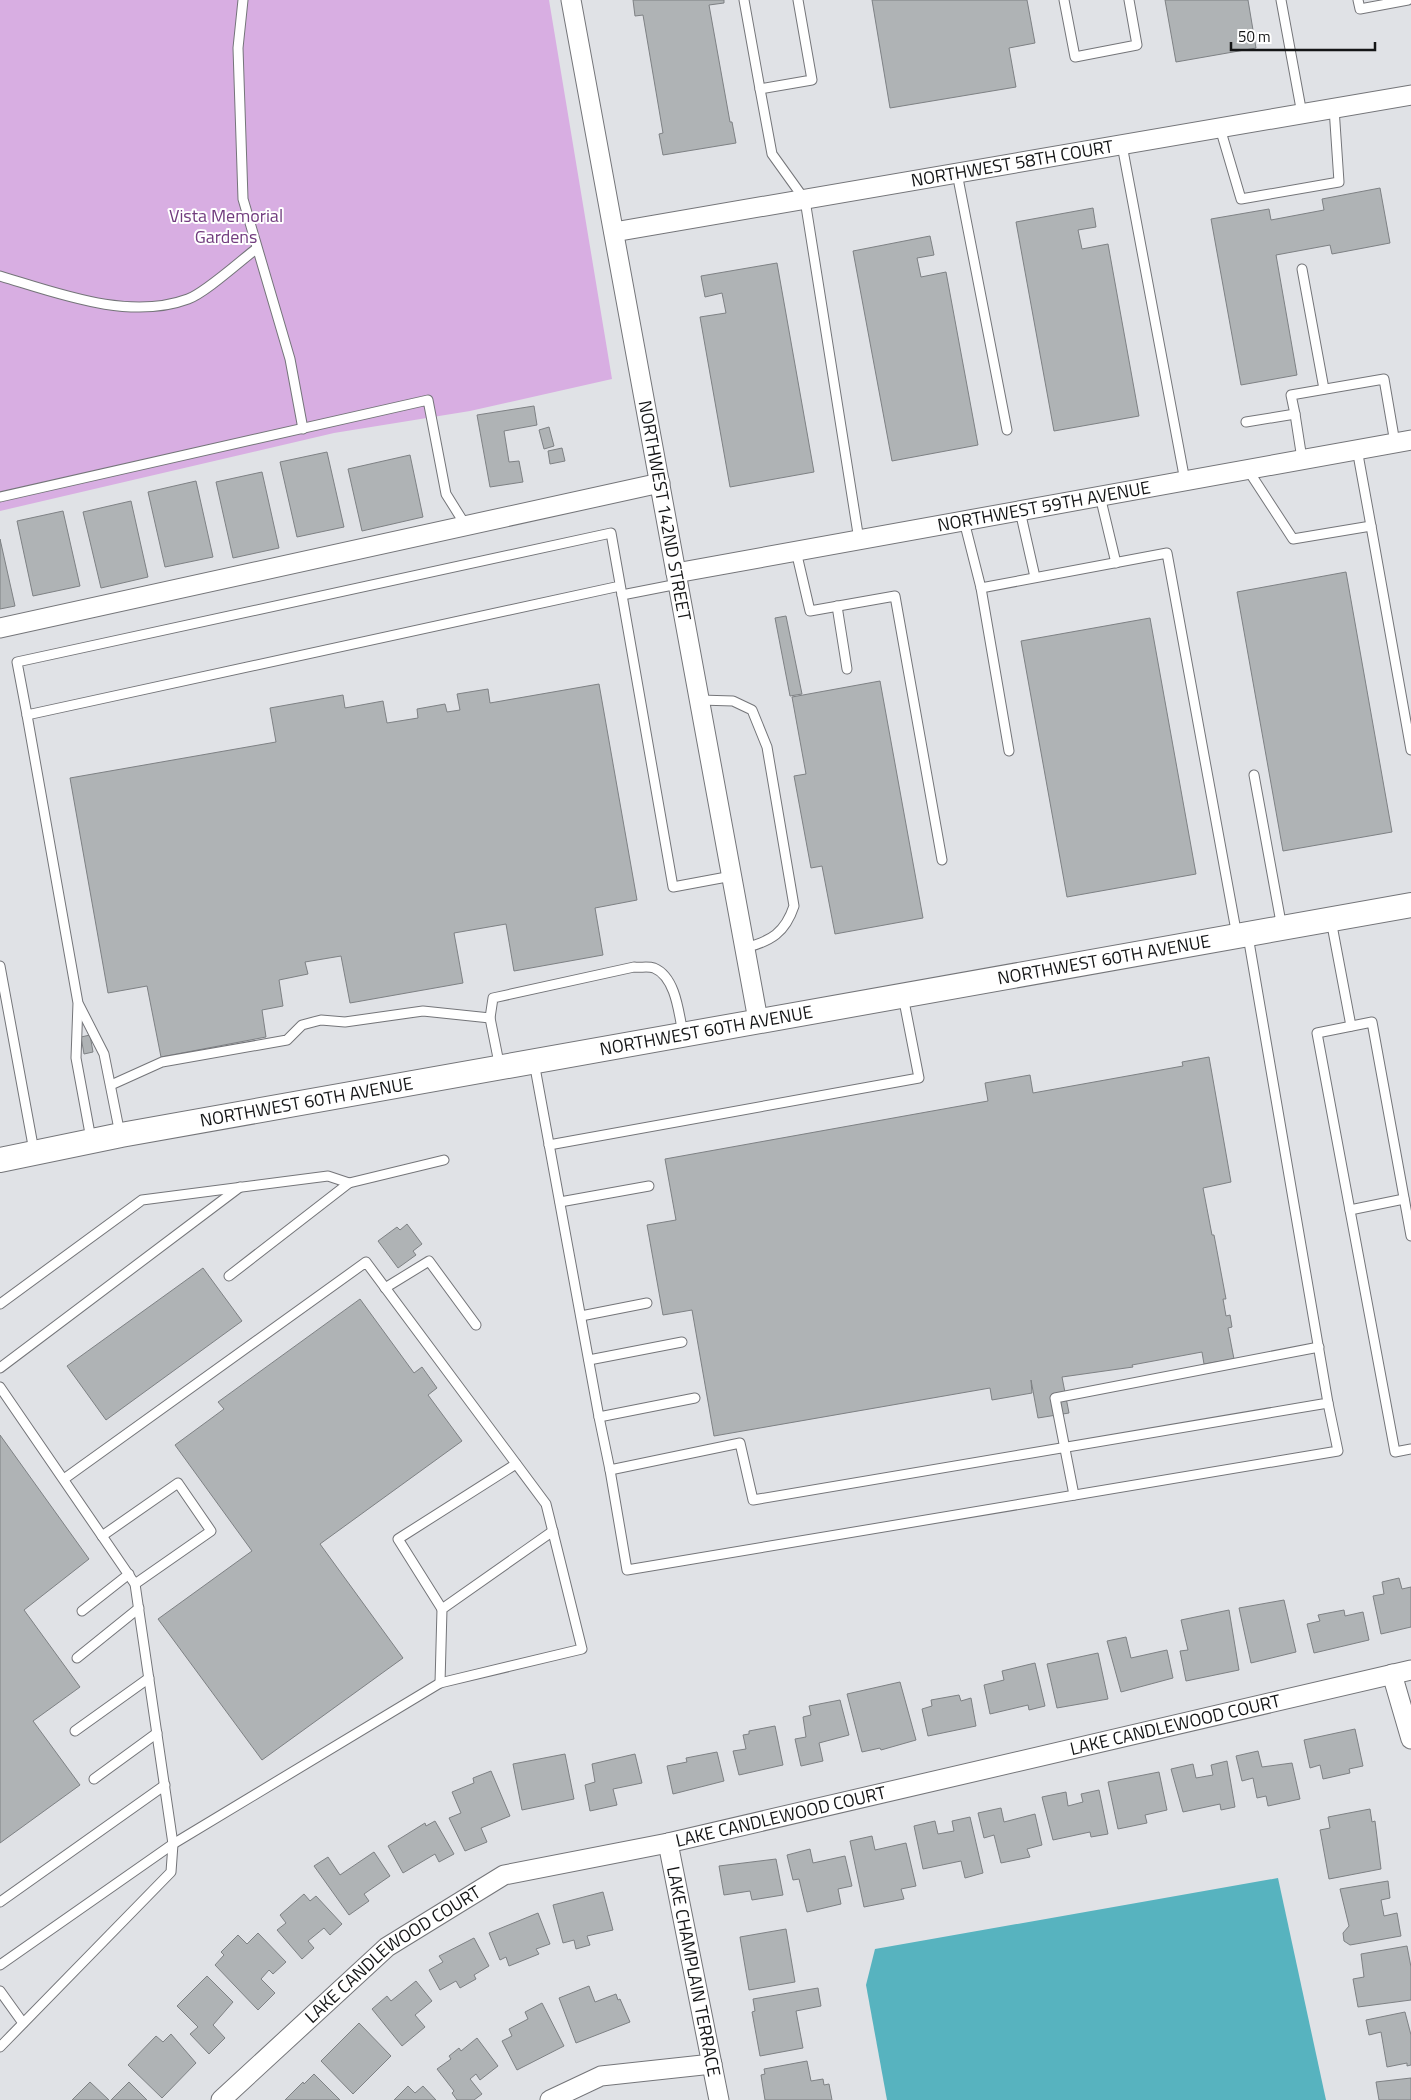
<svg xmlns="http://www.w3.org/2000/svg" width="1411" height="2100" font-family="'Titillium Web',sans-serif">
<rect width="100%" height="100%" fill="#e0e2e6"/>
<polygon fill="#d8aee2" points="0,0 549,0 612,379 470,411 334,433 0,511"/>
<polygon fill="#57b3bf" points="1278,1878 1326,2100 887,2100 866,1985 875,1949"/>
<g fill="#afb3b5" stroke="#7e8184">
<polygon points="633,0 724,0 724,3 709,5 730,122 732,122 736,143 663,155 659,134 663,133 643,15 635,16"/>
<polygon points="872,0 1027,0 1035,43 1009,48 1016,87 890,108"/>
<polygon points="1165,0 1248,0 1256,48 1176,62"/>
<polygon points="1380,188 1390,243 1332,254 1330,245 1276,255 1297,375 1241,385 1211,219 1269,209 1271,220 1324,210 1322,199"/>
<polygon points="1093,208 1096,227 1078,230 1082,249 1108,244 1139,416 1054,431 1016,222"/>
<polygon points="930,236 934,255 917,258 921,277 946,272 978,445 892,461 853,251"/>
<polygon points="777,263 814,472 730,487 700,317 726,313 722,293 705,297 701,276"/>
<polygon points="534,406 537,425 504,431 509,462 519,461 523,482 490,487 477,415"/>
<polygon points="549,427 554,446 544,449 539,430"/>
<polygon points="562,448 565,461 550,464 548,451"/>
<polygon points="327,452 344,527 297,537 280,462"/>
<polygon points="410,455 423,517 362,531 348,469"/>
<polygon points="262,472 279,548 233,558 216,482"/>
<polygon points="196,481 213,557 165,567 148,492"/>
<polygon points="131,501 148,577 101,588 83,512"/>
<polygon points="63,511 80,586 33,596 17,521"/>
<polygon points="0,539 15,606 0,609"/>
<polygon points="1346,572 1392,832 1283,851 1237,592"/>
<polygon points="786,616 802,694 790,696 775,618"/>
<polygon points="1150,618 1196,874 1067,897 1021,641"/>
<polygon points="880,681 923,918 835,934 822,866 811,868 794,776 806,774 792,697"/>
<polygon points="599,684 637,900 595,908 603,955 514,971 506,924 454,933 463,983 350,1003 341,956 305,962 308,974 279,980 283,1006 262,1010 266,1037 161,1057 147,986 108,993 70,778 276,742 270,708 343,695 345,708 383,701 387,723 418,718 417,709 445,704 447,712 460,710 457,694 488,689 490,703"/>
<polygon points="90,1035 93,1052 84,1054 81,1037"/>
<polygon points="1209,1057 1231,1182 1203,1188 1212,1235 1214,1235 1226,1299 1223,1299 1226,1316 1230,1315 1232,1327 1228,1328 1234,1359 1204,1364 1202,1352 1132,1365 1133,1367 1062,1377 1069,1413 1038,1418 1031,1380 1032,1393 992,1400 990,1388 714,1436 692,1310 663,1315 647,1225 676,1220 665,1159 988,1101 985,1083 1030,1075 1033,1093 1183,1066 1182,1062"/>
<polygon points="407,1224 422,1244 413,1251 416,1255 398,1268 378,1241 397,1227 400,1230"/>
<polygon points="203,1268 242,1321 106,1420 67,1366"/>
<polygon points="360,1299 414,1373 422,1367 437,1388 428,1395 462,1441 320,1544 403,1658 262,1760 158,1619 252,1551 175,1445 224,1409 218,1402"/>
<polygon points="0,1435 89,1559 24,1610 80,1687 33,1721 80,1785 0,1843"/>
<polygon points="1399,1578 1402,1589 1411,1587 1411,1627 1381,1634 1373,1596 1384,1594 1382,1582"/>
<polygon points="1284,1600 1296,1652 1251,1663 1239,1608"/>
<polygon points="1229,1610 1239,1670 1186,1681 1180,1651 1188,1650 1181,1620"/>
<polygon points="1344,1610 1345,1616 1363,1612 1369,1640 1314,1653 1307,1624 1320,1621 1318,1615"/>
<polygon points="1126,1637 1131,1658 1167,1650 1173,1678 1121,1692 1107,1641"/>
<polygon points="1098,1653 1108,1699 1057,1708 1047,1664"/>
<polygon points="1035,1663 1045,1706 1029,1710 1028,1705 990,1714 984,1685 1004,1680 1002,1671"/>
<polygon points="900,1682 916,1740 881,1750 880,1748 862,1752 847,1694"/>
<polygon points="959,1695 961,1701 971,1698 976,1726 928,1736 922,1709 932,1706 931,1700"/>
<polygon points="840,1700 849,1735 819,1743 823,1761 801,1766 795,1739 806,1737 803,1717 811,1715 809,1706"/>
<polygon points="775,1726 783,1765 739,1775 733,1751 746,1749 743,1735 749,1734 749,1731"/>
<polygon points="1355,1729 1363,1766 1349,1769 1350,1773 1323,1779 1320,1765 1310,1768 1304,1740"/>
<polygon points="1258,1751 1262,1767 1292,1763 1300,1799 1268,1806 1266,1796 1257,1798 1253,1778 1242,1781 1236,1756"/>
<polygon points="717,1752 724,1781 673,1794 667,1766 687,1762 686,1758"/>
<polygon points="565,1754 574,1799 522,1810 513,1764"/>
<polygon points="635,1754 642,1783 613,1789 617,1805 590,1811 585,1785 595,1782 592,1764"/>
<polygon points="1227,1761 1235,1807 1221,1810 1220,1804 1183,1812 1171,1769 1193,1764 1196,1778 1213,1775 1211,1765"/>
<polygon points="491,1771 510,1816 481,1828 487,1842 465,1851 449,1818 461,1813 452,1792 474,1783 473,1778"/>
<polygon points="1159,1772 1167,1810 1145,1815 1147,1823 1118,1829 1108,1782"/>
<polygon points="1099,1790 1108,1834 1091,1837 1090,1832 1053,1840 1042,1797 1066,1792 1068,1806 1083,1802 1081,1794"/>
<polygon points="1001,1808 1004,1822 1035,1814 1042,1845 1027,1849 1030,1857 1001,1863 994,1835 984,1838 978,1813"/>
<polygon points="1370,1809 1372,1822 1375,1821 1381,1869 1329,1879 1320,1830 1330,1828 1328,1817"/>
<polygon points="970,1817 983,1873 965,1878 961,1861 923,1869 914,1826 935,1821 938,1834 954,1831 952,1821"/>
<polygon points="435,1821 454,1854 439,1862 435,1854 403,1873 388,1846 425,1823 426,1826"/>
<polygon points="872,1836 875,1850 906,1843 916,1886 901,1889 904,1899 864,1907 850,1841"/>
<polygon points="810,1849 813,1863 845,1856 852,1886 838,1889 841,1904 807,1912 799,1879 793,1880 787,1855"/>
<polygon points="374,1852 390,1876 364,1894 369,1901 349,1915 314,1866 328,1857 340,1875"/>
<polygon points="776,1859 783,1895 752,1900 750,1891 724,1895 719,1866"/>
<polygon points="1388,1881 1390,1898 1381,1900 1384,1916 1397,1913 1401,1936 1350,1945 1344,1941 1343,1933 1349,1926 1340,1889"/>
<polygon points="603,1892 613,1930 587,1936 590,1945 576,1949 574,1940 563,1943 553,1905"/>
<polygon points="304,1894 310,1901 316,1896 342,1924 330,1935 324,1928 308,1941 314,1948 302,1959 277,1930 286,1923 280,1915"/>
<polygon points="538,1913 550,1944 536,1949 539,1954 509,1966 506,1957 500,1960 489,1933"/>
<polygon points="786,1929 795,1982 749,1990 740,1937"/>
<polygon points="258,1933 286,1962 273,1974 269,1970 261,1979 275,1993 258,2010 215,1965 224,1955 221,1952 238,1935 247,1944"/>
<polygon points="474,1938 489,1966 474,1975 476,1979 460,1988 456,1981 440,1990 429,1970 443,1962 439,1956"/>
<polygon points="1407,1946 1411,1967 1411,2000 1358,2007 1353,1979 1364,1977 1361,1954"/>
<polygon points="207,1976 233,2002 213,2025 225,2038 209,2054 190,2034 198,2027 177,2006"/>
<polygon points="416,1981 432,2001 415,2015 425,2027 402,2046 372,2009 387,1996 391,2001"/>
<polygon points="589,1986 595,2002 616,1994 618,2000 620,1999 630,2022 576,2043 559,1998"/>
<polygon points="818,1988 821,2006 796,2011 803,2048 760,2056 752,2012 755,2011 753,1999"/>
<polygon points="542,2003 564,2046 517,2070 502,2041 512,2036 509,2029 528,2019 525,2012"/>
<polygon points="1405,2012 1411,2035 1411,2065 1407,2066 1407,2063 1387,2067 1381,2032 1369,2035 1366,2020"/>
<polygon points="359,2023 391,2056 353,2094 321,2061"/>
<polygon points="171,2034 196,2063 162,2098 128,2065 156,2036 163,2042"/>
<polygon points="477,2038 498,2066 480,2080 476,2074 470,2079 482,2094 474,2100 457,2100 452,2093 454,2091 437,2069 451,2059 449,2056 459,2048 461,2051"/>
<polygon points="807,2061 811,2081 823,2079 824,2085 829,2084 832,2100 765,2100 761,2075 765,2074 764,2069"/>
<polygon points="314,2074 340,2100 285,2100 303,2082 304,2084"/>
<polygon points="1411,2078 1411,2100 1379,2100 1376,2082"/>
<polygon points="90,2082 109,2100 72,2100"/>
<polygon points="129,2082 147,2100 111,2100"/>
<polygon points="408,2086 415,2093 423,2086 436,2100 394,2100"/>
</g>
<g fill="none" stroke-linecap="round" stroke-linejoin="round">
<defs>
<g id="service">
<polyline points="243,0 238,48 243,199 290,359 303,429"/>
<polyline points="744,0 760,89 812,80 798,0"/>
<polyline points="1064,0 1075,57 1137,45 1129,0"/>
<polyline points="1281,0 1302,114"/>
<polyline points="1358,0 1360,9 1408,0"/>
<polyline points="760,89 772,154 805,200 859,540"/>
<polyline points="1220,128 1241,199 1339,182 1334,108"/>
<polyline points="1122,145 1185,481"/>
<polyline points="957,173 1007,430"/>
<polyline points="1302,269 1324,389"/>
<path d="M 0,276 C 57,293 129,321 188,299 C 205,293 240,261 256,249"/>
<polyline points="1295,414 1291,395 1384,379 1395,443"/>
<polyline points="1246,422 1295,414 1302,459"/>
<polyline points="1357,449 1371,526"/>
<polyline points="1248,470 1293,539 1371,526 1411,750"/>
<polyline points="1100,496 1116,563"/>
<polyline points="0,497 428,400 446,494 466,526"/>
<polyline points="1020,511 1035,577"/>
<polyline points="964,521 981,588"/>
<polyline points="796,551 810,611 895,596 942,860"/>
<polyline points="678,584 622,595 673,887 732,876"/>
<polyline points="620,586 27,715 17,662 611,533 622,595"/>
<polyline points="837,606 847,669"/>
<path d="M 700,700 L 733,701 L 752,710 L 767,747 L 794,906 C 785,933 771,941 745,948"/>
<polyline points="27,715 78,1003 76,1058 91,1139"/>
<polyline points="1009,751 981,588 1167,553 1237,936"/>
<polyline points="1254,775 1282,928"/>
<polyline points="1331,920 1351,1026"/>
<polyline points="0,966 34,1151"/>
<polyline points="79,1005 104,1054 120,1134"/>
<polyline points="534,1062 599,1417 695,1398"/>
<path d="M 500,1068 L 490,1018 L 493,998 L 634,967 C 640,968 648,966 654,968 C 676,977 679,1014 683,1034"/>
<polyline points="111,1085 162,1062 287,1040 302,1025 321,1020 345,1022 423,1011 490,1018"/>
<polyline points="549,1145 919,1078 903,996"/>
<polyline points="560,1202 649,1186"/>
<polyline points="1350,1210 1404,1199"/>
<polyline points="1411,1236 1372,1022 1317,1033 1395,1452 1411,1449"/>
<polyline points="229,1276 349,1183"/>
<polyline points="385,1288 429,1261 476,1325"/>
<polyline points="0,1304 142,1200 328,1176 349,1183 444,1160"/>
<polyline points="581,1316 647,1303"/>
<polyline points="589,1360 682,1342"/>
<polyline points="0,1368 240,1187"/>
<polyline points="0,1387 135,1584 173,1844 171,1872 0,2047"/>
<polyline points="599,1417 610,1470 740,1443 753,1500 1328,1403 1248,936"/>
<polyline points="610,1470 627,1570 1338,1451 1328,1403"/>
<polyline points="1074,1495 1055,1398 1319,1347"/>
<polyline points="102,1536 178,1483 211,1531 135,1584"/>
<polyline points="442,1609 398,1539 516,1464"/>
<polyline points="82,1611 129,1574"/>
<polyline points="77,1658 139,1608"/>
<polyline points="440,1683 442,1609 553,1531"/>
<polyline points="75,1731 149,1678"/>
<polyline points="94,1779 157,1733"/>
<polyline points="0,1902 165,1785"/>
<polyline points="0,1965 173,1844 440,1683 582,1649 546,1504 366,1262 64,1479"/>
<polyline points="0,1991 23,2023"/>
</g>
<g id="minor">
<path id="s1" d="M 571,0 L 758,1020"/>
<path id="s2" d="M 614,232 L 1411,95"/>
<path id="s3" d="M 676,573 L 1411,440"/>
<polyline points="0,628 660,483"/>
<polyline points="1392,1674 1411,1739"/>
<path id="s4" d="M 668,1843 L 719,2100"/>
<path id="s5" d="M 221,2100 L 387,1947 L 504,1875 L 668,1843 L 1411,1670"/>
<polyline points="550,2100 601,2076 712,2064"/>
</g>
<g id="tertiary">
<path id="s6" d="M 0,1160 L 121,1135 L 1411,905"/>
</g>
</defs>
<use href="#service" stroke="#747579" stroke-width="11"/>
<use href="#minor" stroke="#747579" stroke-width="21"/>
<use href="#tertiary" stroke="#747579" stroke-width="26"/>
<use href="#service" stroke="#fff" stroke-width="9"/>
<use href="#minor" stroke="#fff" stroke-width="19"/>
<use href="#tertiary" stroke="#fff" stroke-width="24"/>
</g>
<g text-anchor="middle" stroke-width="4" stroke-linejoin="round" paint-order="stroke">
<g font-size="18" fill="#141516" stroke="#fff">
<text dy="6" stroke="none"><textPath href="#s2" startOffset="404">NORTHWEST 58TH COURT</textPath></text>
<text dy="6" stroke="none"><textPath href="#s3" startOffset="374">NORTHWEST 59TH AVENUE</textPath></text>
<text dy="6" stroke="none"><textPath href="#s1" startOffset="519">NORTHWEST 142ND STREET</textPath></text>
<text dy="6" stroke="none"><textPath href="#s6" startOffset="1122">NORTHWEST 60TH AVENUE</textPath></text>
<text dy="6" stroke="none"><textPath href="#s6" startOffset="718">NORTHWEST 60TH AVENUE</textPath></text>
<text dy="6" stroke="none"><textPath href="#s6" startOffset="312">NORTHWEST 60TH AVENUE</textPath></text>
<text dy="6" stroke="none"><textPath href="#s5" startOffset="1051">LAKE CANDLEWOOD COURT</textPath></text>
<text dy="6" stroke="none"><textPath href="#s5" startOffset="646">LAKE CANDLEWOOD COURT</textPath></text>
<text dy="6" stroke="none"><textPath href="#s5" startOffset="226">LAKE CANDLEWOOD COURT</textPath></text>
<text dy="6" stroke="none"><textPath href="#s4" startOffset="131">LAKE CHAMPLAIN TERRACE</textPath></text>
</g>
<g font-size="18" fill="#713c7e" stroke="#fff">
<text x="226" y="222">Vista Memorial<tspan x="226" dy="21">Gardens</tspan></text>
</g>
</g>
<path d="M1231 42v8h144v-8" fill="none" stroke="#141516" stroke-width="2.5"/>
<text x="1238" y="42" font-size="15" fill="#141516" stroke="#ffffff" stroke-width="4" paint-order="stroke">50 m</text>
</svg>
